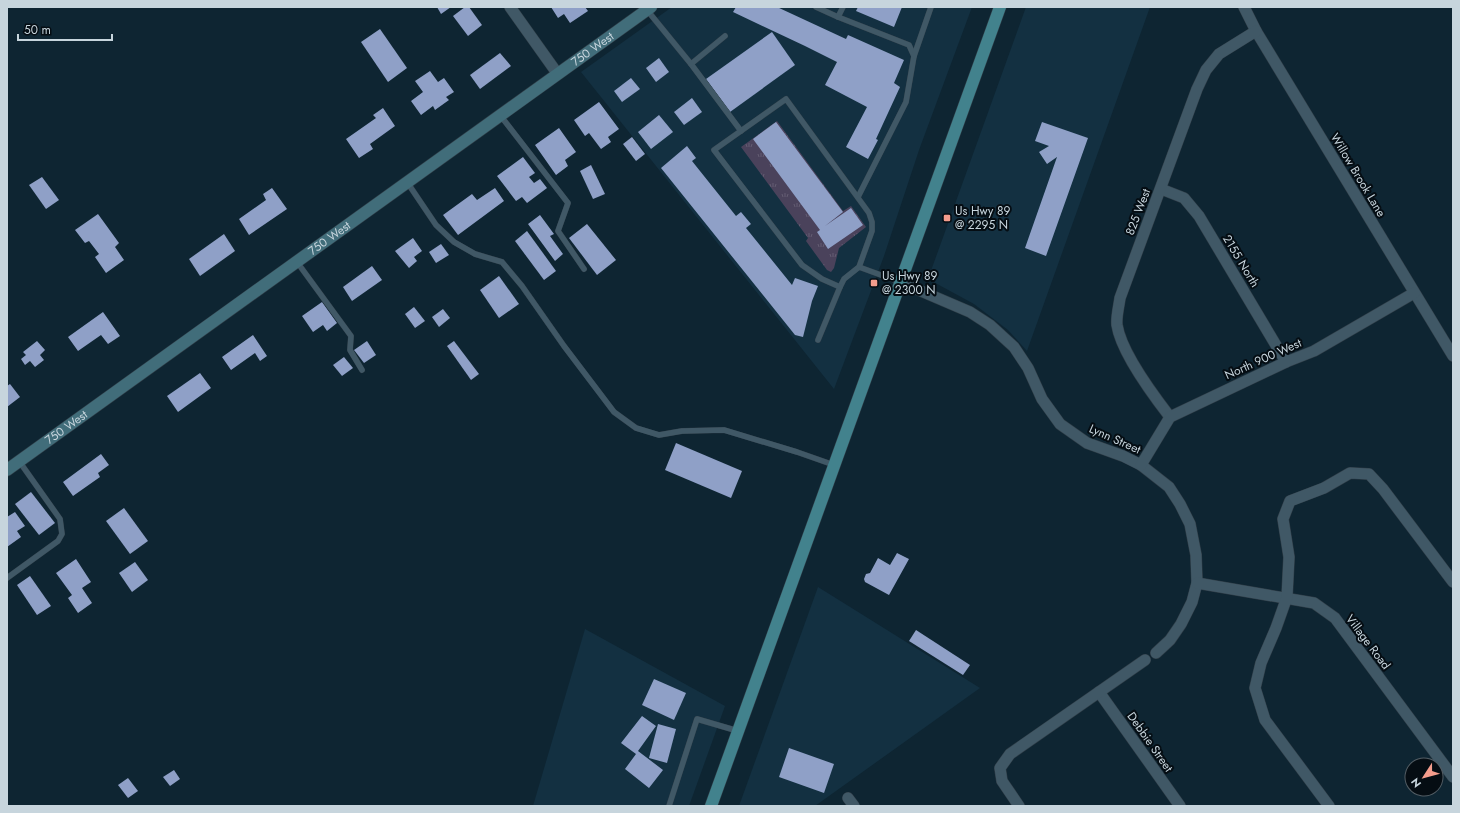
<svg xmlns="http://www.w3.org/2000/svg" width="1460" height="813" font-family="Jost,sans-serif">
<defs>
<pattern id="grass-tufts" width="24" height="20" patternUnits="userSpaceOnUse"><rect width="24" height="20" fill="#4a425b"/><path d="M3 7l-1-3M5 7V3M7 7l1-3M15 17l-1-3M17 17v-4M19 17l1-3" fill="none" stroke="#635c72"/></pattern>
</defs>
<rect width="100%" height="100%" fill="#0e2532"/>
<g fill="#133041">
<polygon points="672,7 972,7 919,150 884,256 834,389 581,72"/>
<polygon points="1026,7 1150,7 1027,351 1008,330 974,304 928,279"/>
<polygon points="818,587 980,688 815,806 739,806"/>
<polygon points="585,629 725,706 689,806 533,806"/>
</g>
<polygon fill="url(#grass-tufts)" points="777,121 843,211 851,206 866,227 839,248 834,268 831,272 827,270 806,241 808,238 741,147"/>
<g fill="#8fa0c7">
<polygon points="437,7 451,7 441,14"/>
<polygon points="465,7 469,7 482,25 468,36 453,16"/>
<polygon points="551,7 585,7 588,11 570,23 564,14 558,18"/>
<polygon points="736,7 777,7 846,39 848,35 904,60 894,83 900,87 876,139 878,140 868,159 846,147 867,107 825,85 837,62 805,46 733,12"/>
<polygon points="858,7 902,7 894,27 856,11"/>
<polygon points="380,29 407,68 388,82 361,42"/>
<polygon points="772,32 795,65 730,112 706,79"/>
<polygon points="500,53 511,66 480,89 470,75"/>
<polygon points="659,58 669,72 656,82 646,68"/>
<polygon points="430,71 438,82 444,78 454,92 446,97 449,100 435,110 433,106 421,115 411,101 423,92 415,81"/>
<polygon points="631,78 640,89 622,102 614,91"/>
<polygon points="692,98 702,112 684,125 674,112"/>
<polygon points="599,102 619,129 608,137 611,142 601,149 589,133 585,136 574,120"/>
<polygon points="383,108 395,126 370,144 373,149 359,158 346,139 376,118 373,115"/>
<polygon points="659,115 673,132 651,149 638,132"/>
<polygon points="776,122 843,212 825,226 851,208 863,225 828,249 817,232 820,230 753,139"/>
<polygon points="1042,122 1088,138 1046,256 1025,248 1057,157 1047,164 1039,152 1049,146 1035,141"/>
<polygon points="559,128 576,152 565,160 568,166 556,175 535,145"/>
<polygon points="632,137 645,154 636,161 623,144"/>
<polygon points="687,146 696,158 692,161 736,216 741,212 751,224 746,228 792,285 795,278 818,286 812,301 803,337 795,335 661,168"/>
<polygon points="523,157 535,173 529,177 534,183 540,179 547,188 527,203 522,197 516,201 497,176"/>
<polygon points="591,165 605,194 593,199 580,171"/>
<polygon points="42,177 59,200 46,209 29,185"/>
<polygon points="272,188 287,209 249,235 239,219 266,200 263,194"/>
<polygon points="495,188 504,201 458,235 443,215 472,194 477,200"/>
<polygon points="98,214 119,243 115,247 124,260 106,273 95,257 99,254 89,241 85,243 75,230"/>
<polygon points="540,215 554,234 550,236 563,254 555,261 528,224"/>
<polygon points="587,224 616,260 597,275 569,238"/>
<polygon points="527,231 556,271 544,280 515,241"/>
<polygon points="224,234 235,251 200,276 189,259"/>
<polygon points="413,238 422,251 414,257 417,261 409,268 395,251"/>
<polygon points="441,244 449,255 436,263 429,252"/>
<polygon points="372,266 382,280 352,301 343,287"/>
<polygon points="499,276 519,304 499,318 480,290"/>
<polygon points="322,302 337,323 327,331 323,325 313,332 302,316"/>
<polygon points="414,307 425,321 415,328 405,314"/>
<polygon points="443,309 450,318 439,327 432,317"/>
<polygon points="103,312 120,336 108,344 101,335 78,351 68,337"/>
<polygon points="253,335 267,356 260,361 255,353 231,370 222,357"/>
<polygon points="37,341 45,350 40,355 44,360 35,367 30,361 25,365 21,359 26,355 23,352"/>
<polygon points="367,341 376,355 364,363 354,350"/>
<polygon points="454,341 479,374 471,380 447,346"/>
<polygon points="344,357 353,368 342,376 333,365"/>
<polygon points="200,373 211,388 178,412 167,396"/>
<polygon points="10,384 20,397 7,407 7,386"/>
<polygon points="676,443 742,471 731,498 665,470"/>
<polygon points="101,454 109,465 98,473 100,477 73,496 63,482"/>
<polygon points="31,492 55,523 39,535 15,504"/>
<polygon points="124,508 148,541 130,554 106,521"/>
<polygon points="15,512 25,526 17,531 21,537 7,547 7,517"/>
<polygon points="897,553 909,559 889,595 865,582 864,579 866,574 870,573 878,558 890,565"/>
<polygon points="76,559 91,582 82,588 92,603 78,613 68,598 72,595 56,573"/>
<polygon points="135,562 148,580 132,592 119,573"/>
<polygon points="30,576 51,606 37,615 17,585"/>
<polygon points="916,630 970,665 963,675 909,641"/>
<polygon points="654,679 686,693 674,720 642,705"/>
<polygon points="642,716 656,726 638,751 663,770 649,788 625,769 636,754 621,743"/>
<polygon points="658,724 676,729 667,763 649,758"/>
<polygon points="789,748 834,764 824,793 779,777"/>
<polygon points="174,770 180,779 170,786 163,777"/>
<polygon points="128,778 138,791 128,798 118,785"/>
</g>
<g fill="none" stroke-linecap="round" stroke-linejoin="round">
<defs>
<g id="lane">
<polyline points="816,7 838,17 843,7"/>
<polyline points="647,10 691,64 741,131"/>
<polyline points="838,17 909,45 914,56 906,102 858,197"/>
<polyline points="914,56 931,7"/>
<polyline points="691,64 725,36"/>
<polyline points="500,115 568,203 558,231 584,269"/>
<polyline points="407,182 436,225 454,242 475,254 502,262 522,286 564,346 614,412 636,428 659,435 682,431 724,430 797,452 834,465"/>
<polyline points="297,262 351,336 350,350 362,370"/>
<polyline points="859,267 872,231 872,222 869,213 786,99 714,150 802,265 822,279 840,287 844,279 859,267 900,282"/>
<polyline points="818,340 840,287"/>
<polyline points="7,578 58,541 62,534 60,519 19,461"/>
<polyline points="669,806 697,719 738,731"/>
</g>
<g id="street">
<polyline points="510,7 557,73"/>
<polyline points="1244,7 1256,31 1453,356"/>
<polyline points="1161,189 1184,198 1199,216 1286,362"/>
<polyline points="900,282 970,312 990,325 1014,347 1028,368 1042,399 1060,424 1087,443 1123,456 1141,465 1169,487 1180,504 1190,524 1196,555 1197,583 1192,602 1181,624 1170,640 1156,653"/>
<path d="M 1170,417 C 1153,395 1121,352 1117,325 C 1116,317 1119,306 1120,298 L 1197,89 L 1206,70 L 1219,54 L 1256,31"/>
<polyline points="1141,465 1170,417 1286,362 1314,351 1414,293"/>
<polyline points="1197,583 1314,603 1335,618 1453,777"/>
<polyline points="1099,692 1180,806"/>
<polyline points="848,798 854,806"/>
<polyline points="1019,806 1002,781 1000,768 1010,754 1145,660"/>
<polyline points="1329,806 1265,720 1255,688 1261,663 1276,628 1287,597 1289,557 1283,519 1290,501 1324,488 1350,473 1369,474 1383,489 1453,582"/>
</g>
<g id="secondary">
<path id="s1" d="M 7,470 L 651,7"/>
</g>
<polyline id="primary" points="711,806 1000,7"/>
</defs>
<use href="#lane" stroke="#303e48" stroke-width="6"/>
<use href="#street" stroke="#303e48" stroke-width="12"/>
<use href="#secondary" stroke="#303e48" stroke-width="13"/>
<use href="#primary" stroke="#303e48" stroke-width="13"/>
<use href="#lane" stroke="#405866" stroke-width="5.5"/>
<use href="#street" stroke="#405866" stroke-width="11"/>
<use href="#secondary" stroke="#416d7a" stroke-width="12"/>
<use href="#primary" stroke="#42828d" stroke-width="12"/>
</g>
<g fill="#f49d8d" stroke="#050d13" stroke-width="1.5">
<rect x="943" y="214" width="8" height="8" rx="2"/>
<rect x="870" y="279" width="8" height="8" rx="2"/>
</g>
<g text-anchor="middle" stroke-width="4" stroke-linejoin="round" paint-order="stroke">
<g font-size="12" fill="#c7d5dd" stroke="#050d13">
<text dy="4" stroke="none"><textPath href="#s1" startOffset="721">750 West</textPath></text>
<text transform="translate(1358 175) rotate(59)" y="4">Willow Brook Lane</text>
<text transform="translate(1138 212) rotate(-69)" y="4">825 West</text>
<text dy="4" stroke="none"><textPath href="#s1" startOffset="397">750 West</textPath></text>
<text transform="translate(1241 261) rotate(59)" y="4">2155 North</text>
<text transform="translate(1263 359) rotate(-24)" y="4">North 900 West</text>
<text dy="4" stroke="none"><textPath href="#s1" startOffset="73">750 West</textPath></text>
<text transform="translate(1115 439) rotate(24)" y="4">Lynn Street</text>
<text transform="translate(1368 642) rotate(53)" y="4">Village Road</text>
<text transform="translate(1150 742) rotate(55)" y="4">Debbie Street</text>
</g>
<g font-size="12" fill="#c7d5dd" stroke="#050d13" text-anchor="start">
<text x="955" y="215">Us Hwy 89<tspan x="955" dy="14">@ 2295 N</tspan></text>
<text x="882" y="280">Us Hwy 89<tspan x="882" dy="14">@ 2300 N</tspan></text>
</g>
</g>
<rect width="1460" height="813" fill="none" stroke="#c7d5dd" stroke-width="16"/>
<g transform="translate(1424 777) rotate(234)"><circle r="19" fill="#050d13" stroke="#535d64"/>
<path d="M0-3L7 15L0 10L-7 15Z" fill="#f49d8d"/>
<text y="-6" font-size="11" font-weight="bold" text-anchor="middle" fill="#c7d5dd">N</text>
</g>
<path d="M18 34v6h94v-6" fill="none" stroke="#c7d5dd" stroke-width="2"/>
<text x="24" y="34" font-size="12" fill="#c7d5dd" stroke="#050d13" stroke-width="3" paint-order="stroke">50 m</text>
</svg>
